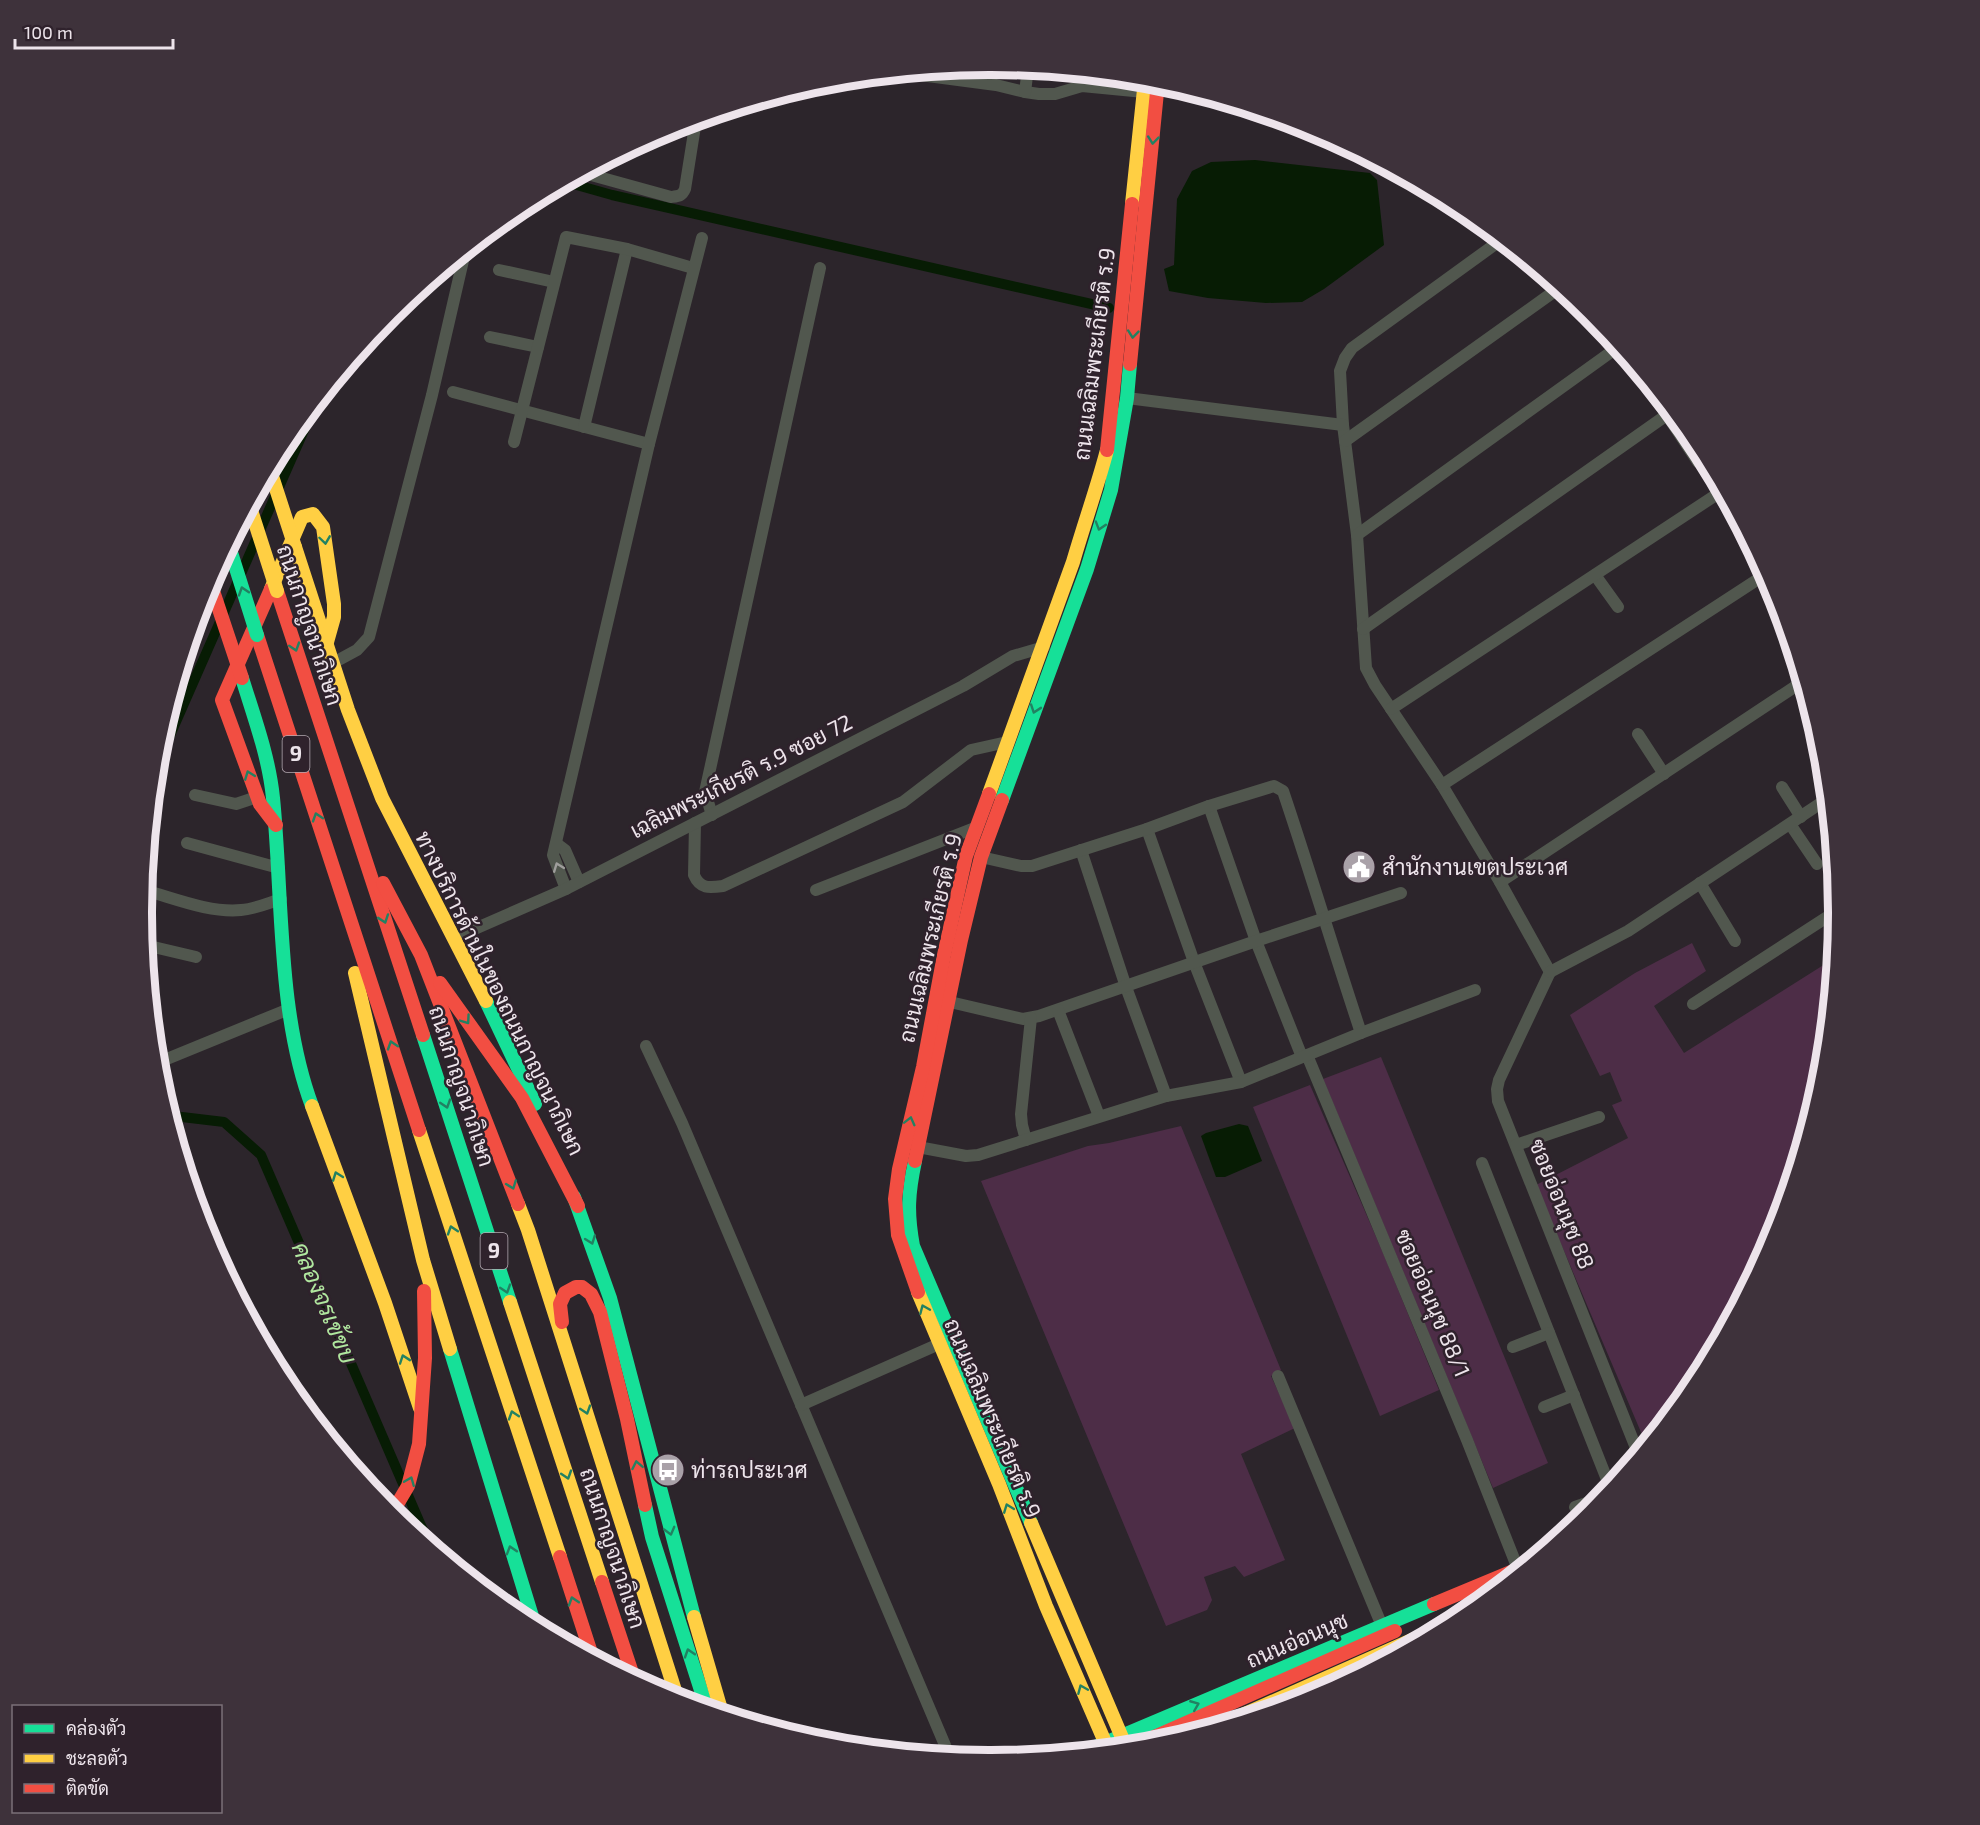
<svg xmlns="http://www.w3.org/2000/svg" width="1980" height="1825" font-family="'Exo 2',Sarabun,sans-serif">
<rect width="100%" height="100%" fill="#2c252b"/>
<g fill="#4d2d47">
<polygon points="1692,943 1706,971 1654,1006 1684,1053 1833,959 1822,1078 1773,1237 1695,1384 1646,1444 1536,1185 1628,1138 1612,1105 1622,1101 1610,1072 1600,1076 1570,1015 1635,973"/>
<polygon points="1381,1057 1548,1463 1493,1488 1323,1079"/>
<polygon points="1310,1085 1384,1255 1439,1390 1380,1416 1253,1107"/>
<polygon points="1181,1126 1281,1370 1271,1376 1295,1428 1241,1454 1285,1560 1244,1577 1235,1566 1204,1577 1212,1600 1207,1610 1166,1626 981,1181 1088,1146 1109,1143"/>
</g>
<g fill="#071c04">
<polygon points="1255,160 1370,173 1377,180 1384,245 1324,289 1302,302 1266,303 1208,298 1169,291 1164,269 1174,265 1177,199 1192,171 1211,162"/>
<polygon points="1239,1124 1248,1126 1262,1161 1225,1177 1216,1177 1201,1136 1206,1133"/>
</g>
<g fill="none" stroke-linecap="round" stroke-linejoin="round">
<g stroke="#071c04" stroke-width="10">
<polyline points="566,182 612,195 1109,308"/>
<polyline points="157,765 316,403"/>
<polyline points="171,1120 182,1117 224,1122 261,1155 429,1544"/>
</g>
<g stroke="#51574e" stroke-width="12">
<polyline points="905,73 996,85 1025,92 1039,94 1055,94 1082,86 1144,92"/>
<polyline points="1025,92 1028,68"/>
<path d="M 584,173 L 671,197 C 679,196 682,196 685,189 L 696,120"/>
<polyline points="1501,240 1352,348 1345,358 1340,371 1343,425 1357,535 1366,668 1375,685 1442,785 1500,882 1550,972"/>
<polyline points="499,270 554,282"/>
<polyline points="490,337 538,347"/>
<polyline points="1611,339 1667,415 1698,462"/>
<polyline points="453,392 649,444"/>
<polyline points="1127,398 1343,425"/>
<polyline points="584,427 627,249"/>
<polyline points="1345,441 1559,288"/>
<polyline points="514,442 566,237 627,249 693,268"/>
<polyline points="1718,493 1757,558"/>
<polyline points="1357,535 1618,347"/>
<polyline points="1595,575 1618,607"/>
<polyline points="1363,629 1671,412"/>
<polyline points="333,663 357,650 369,637 432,395 465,252"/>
<polyline points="1391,709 1722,491"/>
<polyline points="1638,734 1664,774"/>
<polyline points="1442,785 1766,574"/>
<polyline points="1782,787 1801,817"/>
<polyline points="195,795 236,804 257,797"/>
<polyline points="1209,806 1256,941 1302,1057"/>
<polyline points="712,815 705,792 820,268"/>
<path d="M 695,823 L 694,875 C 700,889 709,888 723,886 L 903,802 L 971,750 L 1007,742"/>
<polyline points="1790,824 1817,864"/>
<polyline points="1147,829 1194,962 1241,1082"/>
<polyline points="187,843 279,868"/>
<polyline points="557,844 565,850 579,882"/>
<polyline points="1081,850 1126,987 1166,1096"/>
<path d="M 981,857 L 1021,866 L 1032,866 L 1147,829 L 1209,806 L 1274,786 L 1283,791 C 1310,871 1334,952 1361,1033"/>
<polyline points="1500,882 1802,682"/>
<polyline points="1700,883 1735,941"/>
<polyline points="566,889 553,855 649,444 702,238"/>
<path d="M 144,890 C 174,898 209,913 241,910 C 255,909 268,903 281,899"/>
<polyline points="816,890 977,827"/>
<polyline points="454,938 566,889 963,686 1013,656 1044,647"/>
<polyline points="145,945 196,957"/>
<polyline points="1550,972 1499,1080 1497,1089 1498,1101 1638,1453"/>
<polyline points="1550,972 1628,931 1827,799"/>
<polyline points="950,1002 1023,1019 1039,1016 1256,941 1401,893"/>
<polyline points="1693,1004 1838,910"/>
<polyline points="1058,1010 1099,1116"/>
<polyline points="646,1046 682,1123 950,1757"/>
<polyline points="1307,1055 1467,1440 1518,1569"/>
<polyline points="157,1063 289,1009"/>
<polyline points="1026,1140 1022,1125 1021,1114 1031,1018"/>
<polyline points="1516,1145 1599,1117"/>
<polyline points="918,1147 966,1156 978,1155 1166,1096 1241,1082 1361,1033 1475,990"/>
<polyline points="1482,1163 1610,1487"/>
<polyline points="1513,1347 1549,1333"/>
<polyline points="1278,1376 1382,1626"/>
<polyline points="801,1405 939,1344"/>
<polyline points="1544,1407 1574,1395"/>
<polyline points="1575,1507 1601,1498"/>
</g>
<g stroke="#16e098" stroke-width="14">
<path d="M 242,678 C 254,717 269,757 273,798 C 283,898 277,1012 312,1106"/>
<polyline points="1002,800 1087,569 1111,490 1127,398 1130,364"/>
<polyline points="486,1001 535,1104"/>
<polyline points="423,1035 510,1302"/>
<path d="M 915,1161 C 908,1194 907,1213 913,1246 L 1031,1523"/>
<polyline points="574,1197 610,1298 694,1617"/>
<polyline points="450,1349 535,1626"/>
<polyline points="645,1505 652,1537 707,1709"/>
<polyline points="1086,1751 1434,1604"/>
</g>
<g stroke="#ffcf43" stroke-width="14">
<polyline points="1132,204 1145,80"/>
<polyline points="295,547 348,710 382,798 486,1001"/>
<polyline points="271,589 302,517 313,514 323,527 334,604 334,617 327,642"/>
<path d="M 989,794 L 1073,562 C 1084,524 1097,488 1107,450"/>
<polyline points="355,973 423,1260 450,1349"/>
<polyline points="312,1106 385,1303 420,1408"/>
<polyline points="419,1130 560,1557"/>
<polyline points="518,1204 528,1230 678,1700"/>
<polyline points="918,1292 999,1484 1046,1606 1108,1749"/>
<polyline points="510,1302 602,1582"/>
<polyline points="1031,1523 1126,1747"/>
<polyline points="694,1617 722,1713"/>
<polyline points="1220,1725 1455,1621"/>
</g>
<g stroke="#f24e42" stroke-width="14">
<polyline points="1130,364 1158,82"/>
<polyline points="1107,450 1132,204"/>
<polyline points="271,589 222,700 260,804 276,825"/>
<polyline points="277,591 423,1035"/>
<polyline points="257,635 419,1130"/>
<polyline points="383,883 421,955 518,1204"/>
<polyline points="440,983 522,1098 578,1206"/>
<polyline points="915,1161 961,940 981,857 1002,800"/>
<polyline points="918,1292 898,1235 895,1199 899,1169 923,1067 944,955 966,856 989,794"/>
<polyline points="562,1322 560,1304 565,1293 576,1287 582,1287 591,1294 600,1312 627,1419 645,1505"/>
<polyline points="392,1513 408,1486 419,1444 425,1358 424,1291"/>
<polyline points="560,1557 592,1656"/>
<polyline points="602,1582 634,1679"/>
<polyline points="1434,1604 1523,1567"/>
</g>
<polyline stroke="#16e098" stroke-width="14" points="229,546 257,635"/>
<g stroke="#ffcf43" stroke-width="14">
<polyline points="270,470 295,547"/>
<polyline points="250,507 277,591"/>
</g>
<g stroke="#f24e42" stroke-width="14">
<polyline points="210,582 242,678"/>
<polyline points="1134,1746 1395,1631"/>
</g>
</g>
<defs><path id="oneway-chevron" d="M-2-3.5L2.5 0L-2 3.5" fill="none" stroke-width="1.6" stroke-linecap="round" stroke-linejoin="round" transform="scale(1.5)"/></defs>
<g stroke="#228162">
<use href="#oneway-chevron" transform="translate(1153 140) rotate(96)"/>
<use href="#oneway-chevron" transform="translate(1133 334) rotate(96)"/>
<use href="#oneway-chevron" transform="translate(1100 526) rotate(107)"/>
<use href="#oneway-chevron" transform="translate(325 540) rotate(82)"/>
<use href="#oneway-chevron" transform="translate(243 591) rotate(-108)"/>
<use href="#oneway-chevron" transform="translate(295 647) rotate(72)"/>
<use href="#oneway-chevron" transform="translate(1035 709) rotate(109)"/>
<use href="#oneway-chevron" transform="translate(249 775) rotate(-111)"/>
<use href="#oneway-chevron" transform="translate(317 817) rotate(-108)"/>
<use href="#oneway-chevron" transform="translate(384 919) rotate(71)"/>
<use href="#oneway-chevron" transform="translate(466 1020) rotate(55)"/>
<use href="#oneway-chevron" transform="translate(392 1045) rotate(-108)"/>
<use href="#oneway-chevron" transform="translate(446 1104) rotate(72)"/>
<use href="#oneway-chevron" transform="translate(910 1121) rotate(-76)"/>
<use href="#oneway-chevron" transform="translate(337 1176) rotate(-110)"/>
<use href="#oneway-chevron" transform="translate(512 1185) rotate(69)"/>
<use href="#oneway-chevron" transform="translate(452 1230) rotate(-108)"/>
<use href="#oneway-chevron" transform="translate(591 1240) rotate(70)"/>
<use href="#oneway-chevron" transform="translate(506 1289) rotate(72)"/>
<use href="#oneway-chevron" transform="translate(924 1309) rotate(-113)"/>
<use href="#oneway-chevron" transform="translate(404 1359) rotate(-109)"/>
<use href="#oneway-chevron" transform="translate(586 1410) rotate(72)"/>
<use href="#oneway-chevron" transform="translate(513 1415) rotate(-108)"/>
<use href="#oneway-chevron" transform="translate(637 1465) rotate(-101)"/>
<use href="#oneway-chevron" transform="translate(567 1475) rotate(72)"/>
<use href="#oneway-chevron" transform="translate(410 1481) rotate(-68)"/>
<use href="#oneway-chevron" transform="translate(1008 1508) rotate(-111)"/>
<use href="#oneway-chevron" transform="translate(670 1531) rotate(75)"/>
<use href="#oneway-chevron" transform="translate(511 1550) rotate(-107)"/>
<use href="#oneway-chevron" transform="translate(573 1601) rotate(-108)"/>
<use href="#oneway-chevron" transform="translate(689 1653) rotate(-108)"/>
<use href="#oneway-chevron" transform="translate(1082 1689) rotate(-113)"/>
<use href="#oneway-chevron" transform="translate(1195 1705) rotate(-22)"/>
</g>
<use stroke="#9f9e9c" href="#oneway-chevron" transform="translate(558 867) rotate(-111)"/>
<defs>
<symbol id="civic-disc" viewBox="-11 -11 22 22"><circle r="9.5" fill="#a9a1a8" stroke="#2f222c"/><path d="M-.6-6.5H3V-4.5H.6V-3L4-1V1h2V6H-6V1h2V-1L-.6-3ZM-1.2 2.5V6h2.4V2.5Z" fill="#fff"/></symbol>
<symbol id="bus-disc" viewBox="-11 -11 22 22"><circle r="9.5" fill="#a9a1a8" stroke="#2f222c"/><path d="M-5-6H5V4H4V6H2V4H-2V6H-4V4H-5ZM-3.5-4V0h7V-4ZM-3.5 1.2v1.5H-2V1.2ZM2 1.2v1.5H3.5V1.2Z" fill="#fff"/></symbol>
</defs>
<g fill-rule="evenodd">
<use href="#civic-disc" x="1340" y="848" width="38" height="38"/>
<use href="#bus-disc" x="649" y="1451" width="38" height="38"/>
</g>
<g text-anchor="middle" stroke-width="5" stroke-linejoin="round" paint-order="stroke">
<g fill="#2f222c" stroke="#b4aab2" stroke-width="1.5">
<rect x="282.5" y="736" width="27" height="36" rx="4.5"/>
<rect x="480.5" y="1233" width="27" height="36" rx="4.5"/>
</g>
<g font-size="21" font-weight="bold" fill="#ede4eb">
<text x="296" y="761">9</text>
<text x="494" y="1258">9</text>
</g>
<g font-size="22" fill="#ede4eb" stroke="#2f222c">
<text transform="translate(1094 354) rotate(-83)" y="8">ถนนเฉลิมพระเกียรติ ร.9</text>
<text transform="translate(310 625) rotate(72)" y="8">ถนนกาญจนาภิเษก</text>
<text transform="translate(741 776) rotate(-27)" y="8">เฉลิมพระเกียรติ ร.9 ซอย 72</text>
<text transform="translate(930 938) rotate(-77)" y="8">ถนนเฉลิมพระเกียรติ ร.9</text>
<text transform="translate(500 993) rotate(64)" y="8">ทางบริการด้านในของถนนกาญจนาภิเษก</text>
<text transform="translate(462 1086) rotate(72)" y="8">ถนนกาญจนาภิเษก</text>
<text transform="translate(1562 1204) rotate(68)" y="8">ซอยอ่อนนุช 88</text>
<text transform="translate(1433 1303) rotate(67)" y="8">ซอยอ่อนนุช 88/1</text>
<text transform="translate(993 1418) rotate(67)" y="8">ถนนเฉลิมพระเกียรติ ร.9</text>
<text transform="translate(613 1548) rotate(72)" y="8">ถนนกาญจนาภิเษก</text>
<text transform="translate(1297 1640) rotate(-23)" y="8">ถนนอ่อนนุช</text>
</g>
<g font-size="22" fill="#ede4eb" stroke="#2f222c" text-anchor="start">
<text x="1382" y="875">สำนักงานเขตประเวศ</text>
<text x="691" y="1478">ท่ารถประเวศ</text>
</g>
<g font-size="24" font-style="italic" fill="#b0e79f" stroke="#2f222c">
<text transform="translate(324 1303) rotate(67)" y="8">คลองจรเข้ขบ</text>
</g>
</g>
<path d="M0 0H1980V1825H0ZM989 75H991A837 837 0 0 1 1828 912V913A837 837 0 0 1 991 1750H989A837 837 0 0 1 152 913V912A837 837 0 0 1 989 75Z" fill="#3e323b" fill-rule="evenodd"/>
<path fill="none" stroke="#ede4eb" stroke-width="8" d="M989 75H991A837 837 0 0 1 1828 912V913A837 837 0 0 1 991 1750H989A837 837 0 0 1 152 913V912A837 837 0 0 1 989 75Z"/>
<rect x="12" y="1705" width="210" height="108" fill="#2f222c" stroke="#7b7078" stroke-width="1.5"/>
<rect x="24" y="1724" width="30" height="9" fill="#16e098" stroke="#7b7078" stroke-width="1.5"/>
<text x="66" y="1735" font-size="18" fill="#ede4eb">คล่องตัว</text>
<rect x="24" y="1754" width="30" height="9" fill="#ffcf43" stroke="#7b7078" stroke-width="1.5"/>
<text x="66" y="1765" font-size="18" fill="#ede4eb">ชะลอตัว</text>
<rect x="24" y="1784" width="30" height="9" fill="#f24e42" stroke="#7b7078" stroke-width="1.5"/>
<text x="66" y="1795" font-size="18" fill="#ede4eb">ติดขัด</text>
<path d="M15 39v9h158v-9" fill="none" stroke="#ede4eb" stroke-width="3"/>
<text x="24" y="39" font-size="18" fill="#ede4eb" stroke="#2f222c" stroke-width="4.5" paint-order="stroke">100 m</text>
</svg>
